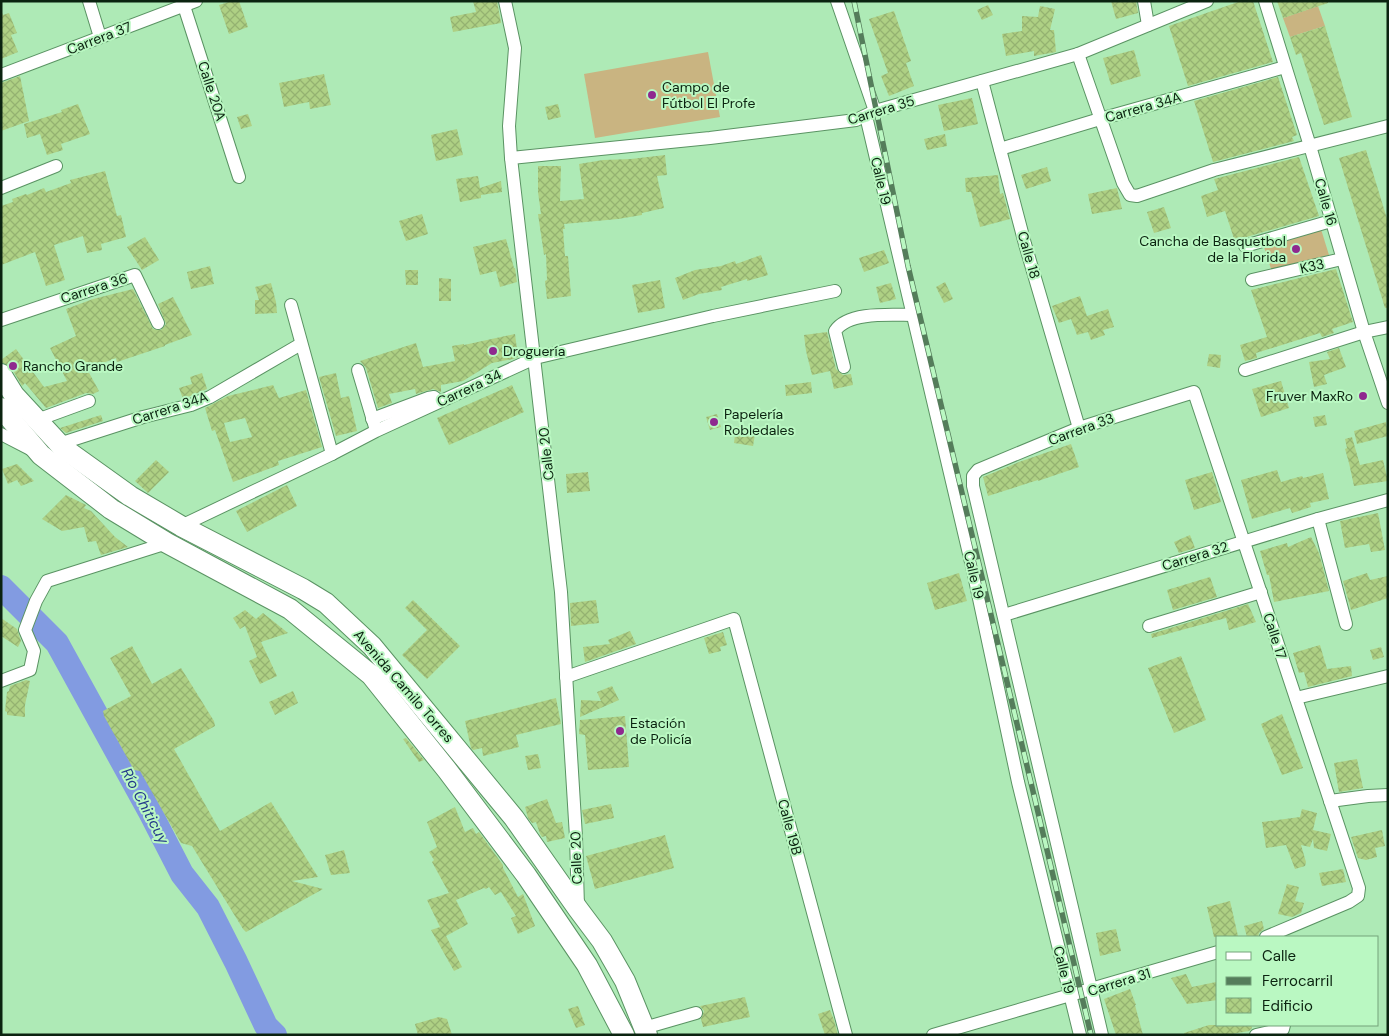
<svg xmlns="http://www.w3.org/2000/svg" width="1389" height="1036" font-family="'DM Sans',sans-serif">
<defs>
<pattern id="building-cross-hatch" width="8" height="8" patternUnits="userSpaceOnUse" patternTransform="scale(1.25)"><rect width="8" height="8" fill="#aed084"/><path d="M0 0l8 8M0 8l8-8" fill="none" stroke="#94b271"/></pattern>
</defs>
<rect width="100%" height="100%" fill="#aeeab6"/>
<g fill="#c9b481">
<polygon points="1318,6 1325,26 1290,37 1283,18"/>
<polygon points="708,52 720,117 595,138 584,74"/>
<polygon points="1320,226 1329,255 1272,272 1263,244"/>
</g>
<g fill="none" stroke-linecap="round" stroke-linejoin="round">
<polyline stroke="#829be1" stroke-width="24" points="1,587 57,643 150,812 182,874 208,907 236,962 266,1026 275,1035"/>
</g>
<g fill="url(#building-cross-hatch)" fill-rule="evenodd">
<polygon points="232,1 239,1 248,27 229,34 219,5"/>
<polygon points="473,1 497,1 501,23 453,32 450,17 476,12"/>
<polygon points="1111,1 1136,1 1138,13 1116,19"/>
<polygon points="1241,1 1253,1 1273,62 1188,86 1169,26"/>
<polygon points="1277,1 1328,1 1328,3 1283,18"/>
<polygon points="988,5 993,15 982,20 977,10"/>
<polygon points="1040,6 1055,9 1050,30 1054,30 1056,52 1034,56 1034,51 1006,56 1002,34 1022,31 1022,16 1038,17"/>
<polygon points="1,11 3,15 9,13 17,33 11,35 18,52 1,59"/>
<polygon points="894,11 911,61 906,63 914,86 889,96 881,76 888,73 869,19"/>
<polygon points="1325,26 1352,117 1324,125 1301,53 1296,55 1290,37"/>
<polygon points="1134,50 1141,76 1111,85 1103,58"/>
<polygon points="324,74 331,105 310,109 309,102 284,107 279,83"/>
<polygon points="20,76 29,121 1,131 1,83"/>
<polygon points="1278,77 1297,135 1292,137 1294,141 1213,162 1194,101"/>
<polygon points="972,98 978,124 944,131 938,105"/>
<polygon points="78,104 90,134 61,144 63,150 47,155 40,134 27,138 24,124 62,112 61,110"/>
<polygon points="558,104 561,117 548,120 545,107"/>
<polygon points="248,114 252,126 241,129 237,117"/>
<polygon points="457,129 463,155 436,161 431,135"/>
<polygon points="945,134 947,146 927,150 924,139"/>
<polygon points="1366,150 1388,222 1388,308 1385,308 1339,158"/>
<polygon points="665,155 667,175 657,176 664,208 642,213 642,215 618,219 564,224 565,229 563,229 565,256 568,256 571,296 547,299 545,281 547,280 546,254 544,255 538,214 541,214 538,192 538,166 561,166 560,201 584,199 579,164 603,160 631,159"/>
<polygon points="1299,157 1319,216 1243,238 1236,245 1225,211 1207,217 1201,196 1218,190 1214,179"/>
<polygon points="1047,167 1051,181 1026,189 1021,175"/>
<polygon points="105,171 117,216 121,215 126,237 101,244 102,250 87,253 83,236 54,245 65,280 46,286 35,252 1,265 1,206 13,202 12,199 26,194 27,195 44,188 46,192 71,183 70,180"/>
<polygon points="998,175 1000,194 1003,193 1010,219 980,227 971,192 966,192 965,178"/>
<polygon points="478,176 480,188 501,181 502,192 481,195 481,198 460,202 456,179"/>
<polygon points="1117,188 1122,209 1092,214 1088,194"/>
<polygon points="1164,207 1171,228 1154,233 1147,212"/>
<polygon points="422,214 428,234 406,241 399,221"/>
<polygon points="145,237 159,260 142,270 127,247"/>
<polygon points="506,239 514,268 515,268 517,282 500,287 496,271 480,275 473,247"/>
<polygon points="884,250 889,263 864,272 859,258"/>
<polygon points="761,255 768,275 747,281 747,279 721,287 722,290 699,294 683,300 675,278 695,270 721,266 735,261 736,264"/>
<polygon points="210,266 214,284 191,289 187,272"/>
<polygon points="1336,269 1353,322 1332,329 1334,333 1322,337 1320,333 1256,353 1257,358 1245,361 1240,345 1267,337 1251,290"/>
<polygon points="405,270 418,270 418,285 406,285"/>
<polygon points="439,278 451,279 451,301 439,301"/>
<polygon points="660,280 665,308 638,313 632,285"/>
<polygon points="945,282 953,299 944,303 936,287"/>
<polygon points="271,283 276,302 277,313 255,314 255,300 259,300 255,287"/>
<polygon points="891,283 896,299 880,303 876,287"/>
<polygon points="133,289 153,329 161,330 166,324 158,304 173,297 192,335 165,345 165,346 117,362 116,358 87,369 99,391 93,394 86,393 46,408 25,383 22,386 11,367 1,362 1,360 16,349 44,387 67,381 50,348 76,336 66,309 93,299"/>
<polygon points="1080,296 1087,316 1108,309 1114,327 1103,330 1105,335 1091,340 1088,332 1077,335 1071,319 1059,323 1052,306"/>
<polygon points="827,332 836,369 843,375 851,374 853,385 834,389 830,371 812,375 806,351 804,335"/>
<polygon points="515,334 518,357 513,359 492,363 463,381 441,385 441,392 433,389 416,394 415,389 389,394 392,403 378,408 366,368 360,361 416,343 423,367 455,361 452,346 464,344 464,345"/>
<polygon points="1339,348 1346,367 1324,375 1327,384 1314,387 1309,362 1330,359 1327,352"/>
<polygon points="1209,354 1221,355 1220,368 1207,366"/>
<polygon points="202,373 207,389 183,399 179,388 192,384 190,377"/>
<polygon points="336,373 341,398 349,396 357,431 336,436 319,377"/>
<polygon points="1281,381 1289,408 1261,417 1252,389"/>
<polygon points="811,382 812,393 786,396 785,385"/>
<path d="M 273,385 L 279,398 L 306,390 L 322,447 L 278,461 L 279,465 L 233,482 L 215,430 L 212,431 L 205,408 L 228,396 ZM 245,418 L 252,437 L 230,442 L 224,423 Z"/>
<polygon points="512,385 524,412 449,445 437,418"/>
<polygon points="717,414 721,427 710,430 706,417"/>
<polygon points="101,415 103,421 66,433 60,428"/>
<polygon points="1325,415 1327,425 1315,427 1313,417"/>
<polygon points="1386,422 1388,436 1357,444 1354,431"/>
<polygon points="736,426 756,429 753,446 734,443"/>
<polygon points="1352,437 1360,465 1383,460 1388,481 1354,486 1349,463 1345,449 1347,448 1345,439"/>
<polygon points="1071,444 1079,467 1038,481 1038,480 988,496 983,477 1019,462"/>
<polygon points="156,460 169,472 148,493 135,481"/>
<polygon points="17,464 34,481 21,486 17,480 8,484 2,469"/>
<polygon points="1277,470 1281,482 1302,476 1303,478 1323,473 1329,499 1310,503 1311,507 1292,513 1290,508 1252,519 1241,480"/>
<polygon points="588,472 590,491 567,493 566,474"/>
<polygon points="1212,472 1221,502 1194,510 1185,480"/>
<polygon points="287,485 297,506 247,532 236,511"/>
<polygon points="66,495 86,505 84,508 91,511 115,537 128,547 101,555 96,541 88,542 84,527 62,531 42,519"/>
<polygon points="1378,513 1385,550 1371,552 1369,544 1345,548 1340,521"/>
<polygon points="1190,535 1195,548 1179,553 1174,542"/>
<polygon points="1311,537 1319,553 1329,591 1274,602 1269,575 1267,575 1260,551 1287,543 1288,547"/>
<polygon points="959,573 967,601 935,610 927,583"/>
<polygon points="1367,573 1370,580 1388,576 1388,598 1351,610 1343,581"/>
<polygon points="1210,577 1217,597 1173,610 1167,590"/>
<polygon points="413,600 460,646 427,679 402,655 427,630 405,608"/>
<polygon points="596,600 599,623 571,626 570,603"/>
<polygon points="1248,604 1256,622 1229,630 1226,618 1152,638 1151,634"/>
<polygon points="245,610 256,619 263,613 288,633 261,642 277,676 260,684 249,661 257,657 245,626 240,629 233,618"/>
<polygon points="1,618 17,629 21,641 18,647 1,636"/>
<polygon points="630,631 636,644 585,662 583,647 610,644 608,640"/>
<polygon points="723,632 727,645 720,647 721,651 709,654 704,638"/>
<polygon points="1320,645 1327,669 1351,666 1352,676 1308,687 1304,672 1299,673 1293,653"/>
<polygon points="132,646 152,684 181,668 214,721 215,726 174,749 220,831 271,802 318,877 292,881 323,889 246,932 243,929 192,846 181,843 140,771 134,770 104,716 103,711 131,696 110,658"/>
<polygon points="1381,647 1384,657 1373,660 1370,650"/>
<polygon points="1181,656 1206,720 1174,733 1148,668"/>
<polygon points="26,680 30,681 25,705 25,717 7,715 7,712 5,711 7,692 9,691 10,686"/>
<polygon points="612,686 619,700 580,717 581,700 601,701 597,692"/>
<polygon points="293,691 298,703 275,715 269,702"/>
<polygon points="556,698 561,724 516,735 519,747 483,756 482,748 473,750 471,748 465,721"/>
<polygon points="1282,714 1303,768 1282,775 1261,724"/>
<polygon points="625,716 629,767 588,770 585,735 579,734 580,720"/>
<polygon points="406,738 424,760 419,762 403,739"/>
<polygon points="538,754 541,768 528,770 525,756"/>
<polygon points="1357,759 1363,788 1339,792 1334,763"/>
<polygon points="547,799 556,823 562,822 565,838 547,842 546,836 542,837 540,834 536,822 532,823 528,818 525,807"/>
<polygon points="611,804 614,818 585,824 582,810"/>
<polygon points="455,807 465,832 473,828 476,834 479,832 503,865 503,868 518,897 523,894 535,926 518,934 511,918 516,916 501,892 495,895 489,887 486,889 484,888 456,900 468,924 446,936 462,967 454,971 431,930 440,927 427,900 449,893 432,862 434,860 429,852 437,847 427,822"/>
<polygon points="1302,809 1317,813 1313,830 1331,834 1327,851 1314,848 1313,839 1310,847 1301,845 1306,862 1305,866 1295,869 1286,845 1266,848 1262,822 1300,817"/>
<polygon points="1382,830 1385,846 1375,848 1377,857 1366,860 1358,858 1351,837"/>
<polygon points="665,835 674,868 595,889 586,856"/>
<polygon points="344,850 350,873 331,875 325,855"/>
<polygon points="1343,869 1346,882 1322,886 1319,873"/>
<polygon points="1287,884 1299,887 1295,901 1304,903 1301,913 1292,917 1278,914"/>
<polygon points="1230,901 1238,936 1214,937 1207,907"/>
<polygon points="1262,921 1264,929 1259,933 1258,937 1247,937 1244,926"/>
<polygon points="1116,929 1121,951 1100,956 1096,933"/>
<polygon points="1186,974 1192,987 1216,982 1218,1000 1187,1004 1171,978"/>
<polygon points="1130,989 1136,1005 1135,1005 1143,1035 1116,1035 1104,999"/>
<polygon points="745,997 750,1017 703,1027 701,1019 704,1011 700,1006"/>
<polygon points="578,1006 585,1025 576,1028 568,1009"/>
<polygon points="830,1010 834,1020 838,1035 825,1035 818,1014"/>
<polygon points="439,1017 447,1019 452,1035 418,1035 415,1024"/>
<polygon points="1209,1025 1251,1025 1252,1028 1249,1031 1226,1035 1185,1035 1184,1033"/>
</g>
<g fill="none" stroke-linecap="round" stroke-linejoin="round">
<defs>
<g id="street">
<polyline points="89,1 100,37"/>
<polyline points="505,1 515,48 509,126 511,158 561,592 576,837 578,907"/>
<polyline points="837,1 875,111"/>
<polyline points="1144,1 1148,25"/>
<polyline points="1265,1 1310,146 1364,332 1388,403"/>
<polyline points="184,6 239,177"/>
<polyline points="1078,54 1123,183 1130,195 1137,196 1214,170 1388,126"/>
<polyline points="1,75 196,1"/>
<polyline points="982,81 1025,244 1079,428"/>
<polyline points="866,116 974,575 1018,782 1080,1035"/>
<polyline points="1000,149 1100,119 1285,67"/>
<polyline points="511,158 710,138 856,120 875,111 1078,54 1207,1"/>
<polyline points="1,188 56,166"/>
<polyline points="1245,246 1331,221"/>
<polyline points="1252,280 1342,259"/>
<polyline points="291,305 332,454"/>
<polyline points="1,320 135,275 158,323"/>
<path d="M 844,367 L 835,331 C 848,311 892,315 913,315"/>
<polyline points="358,370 375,427"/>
<polyline points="1245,370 1364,332 1388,327"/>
<polyline points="372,419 428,398 434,397 438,400"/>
<polyline points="37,420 89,401"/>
<polyline points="1,434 32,450"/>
<polyline points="59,444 143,417 191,405 210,397 301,344"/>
<polyline points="1318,519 1346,624"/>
<polyline points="181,526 332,454 376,431 535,358 713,316 835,291"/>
<polyline points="1004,615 1318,519 1388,500"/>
<polyline points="1149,626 1261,592"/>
<polyline points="566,677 734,619 846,1035"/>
<polyline points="1,681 30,670 34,651 25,630 36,601 47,581 167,543"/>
<polyline points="1296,698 1388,676"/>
<polyline points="1330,801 1368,796 1388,795"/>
<polyline points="644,1028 696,1013"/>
<polyline points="933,1035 1218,952"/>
<polyline points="1102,1035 973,486 973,476 978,470 1079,428 1194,392 1359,888 1358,896 1349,902 1266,937"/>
<polyline points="1256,1035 1283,1029 1284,1025"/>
</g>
<g id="primary">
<polyline points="1,374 14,395 63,448 130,496 181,526 303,589 326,603 372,646 514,818 578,909 602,941 625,981 647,1035"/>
<polyline points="1,408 41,455 111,509 167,543 290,609 371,675 447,770 526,875 587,965 624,1035"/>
</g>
</defs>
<use href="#street" stroke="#5a9363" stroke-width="14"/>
<use href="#primary" stroke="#5a9363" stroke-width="22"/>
<use href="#street" stroke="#fff" stroke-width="12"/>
<use href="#primary" stroke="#fff" stroke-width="20"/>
<defs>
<polyline id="rail" points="854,1 908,266 1091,1035"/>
</defs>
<use href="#rail" stroke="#557d5b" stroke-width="5.5"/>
<use href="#rail" stroke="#baf8c2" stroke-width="4" stroke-dasharray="11" stroke-linecap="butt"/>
</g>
<g fill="#8f298f" stroke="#baf8c2" stroke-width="2">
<circle cx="652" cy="95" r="5"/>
<circle cx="1296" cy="249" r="5"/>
<circle cx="493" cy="351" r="5"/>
<circle cx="13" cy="366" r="5"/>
<circle cx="1363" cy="396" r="5"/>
<circle cx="714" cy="422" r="5"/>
<circle cx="620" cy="731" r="5"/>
</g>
<g text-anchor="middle" stroke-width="4" stroke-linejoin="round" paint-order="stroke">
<g font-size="14" fill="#0b2310" stroke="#baf8c2">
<text transform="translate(99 38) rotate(-21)" y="5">Carrera 37</text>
<text transform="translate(212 91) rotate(72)" y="5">Calle 20A</text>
<text transform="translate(1143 107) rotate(-16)" y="5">Carrera 34A</text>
<text transform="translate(881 110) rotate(-17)" y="5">Carrera 35</text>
<text transform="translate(881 181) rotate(77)" y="5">Calle 19</text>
<text transform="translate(1326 202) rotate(74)" y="5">Calle 16</text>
<text transform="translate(1029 255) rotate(74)" y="5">Calle 18</text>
<text transform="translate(1312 266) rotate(-13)" y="5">K33</text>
<text transform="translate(94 288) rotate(-18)" y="5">Carrera 36</text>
<text transform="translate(469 388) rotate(-25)" y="5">Carrera 34</text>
<text transform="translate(170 408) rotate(-18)" y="5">Carrera 34A</text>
<text transform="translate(1081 429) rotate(-20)" y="5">Carrera 33</text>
<text transform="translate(546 454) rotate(-96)" y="5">Calle 20</text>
<text transform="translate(1195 556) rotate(-17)" y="5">Carrera 32</text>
<text transform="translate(974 575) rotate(77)" y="5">Calle 19</text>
<text transform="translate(1275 636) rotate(72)" y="5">Calle 17</text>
<text transform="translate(404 686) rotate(49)" y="5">Avenida Camilo Torres</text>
<text transform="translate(790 827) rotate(75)" y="5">Calle 19B</text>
<text transform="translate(576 858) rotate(-92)" y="5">Calle 20</text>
<text transform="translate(1064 970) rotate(76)" y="5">Calle 19</text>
<text transform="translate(1119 982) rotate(-17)" y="5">Carrera 31</text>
</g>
<g font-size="14" fill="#0b2310" stroke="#baf8c2" text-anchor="start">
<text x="662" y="92">Campo de<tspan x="662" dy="16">Fútbol El Profe</tspan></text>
<text x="1286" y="246" text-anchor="end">Cancha de Basquetbol<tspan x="1286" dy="16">de la Florida</tspan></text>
<text x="503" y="356">Droguería</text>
<text x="23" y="371">Rancho Grande</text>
<text x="1353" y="401" text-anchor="end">Fruver MaxRo</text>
<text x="724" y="419">Papelería<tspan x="724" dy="16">Robledales</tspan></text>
<text x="630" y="728">Estación<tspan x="630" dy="16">de Policía</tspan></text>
</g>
<g font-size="15" font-style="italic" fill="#24398a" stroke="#baf8c2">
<text transform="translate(145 806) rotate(62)" y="5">Río Chiticuy</text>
</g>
</g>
<rect width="1389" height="1036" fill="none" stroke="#0b2310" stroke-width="5"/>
<rect x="1216" y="936" width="162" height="90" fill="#baf8c2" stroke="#74a37b"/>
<rect x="1226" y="952" width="25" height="8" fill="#ffffff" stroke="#74a37b"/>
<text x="1262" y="961" font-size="15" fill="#0b2310">Calle</text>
<rect x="1226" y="977" width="25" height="8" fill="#557d5b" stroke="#74a37b"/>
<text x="1262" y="986" font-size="15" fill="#0b2310">Ferrocarril</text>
<rect x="1226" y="998" width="25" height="15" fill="url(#building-cross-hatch)" stroke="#74a37b"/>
<text x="1262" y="1011" font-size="15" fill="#0b2310">Edificio</text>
</svg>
